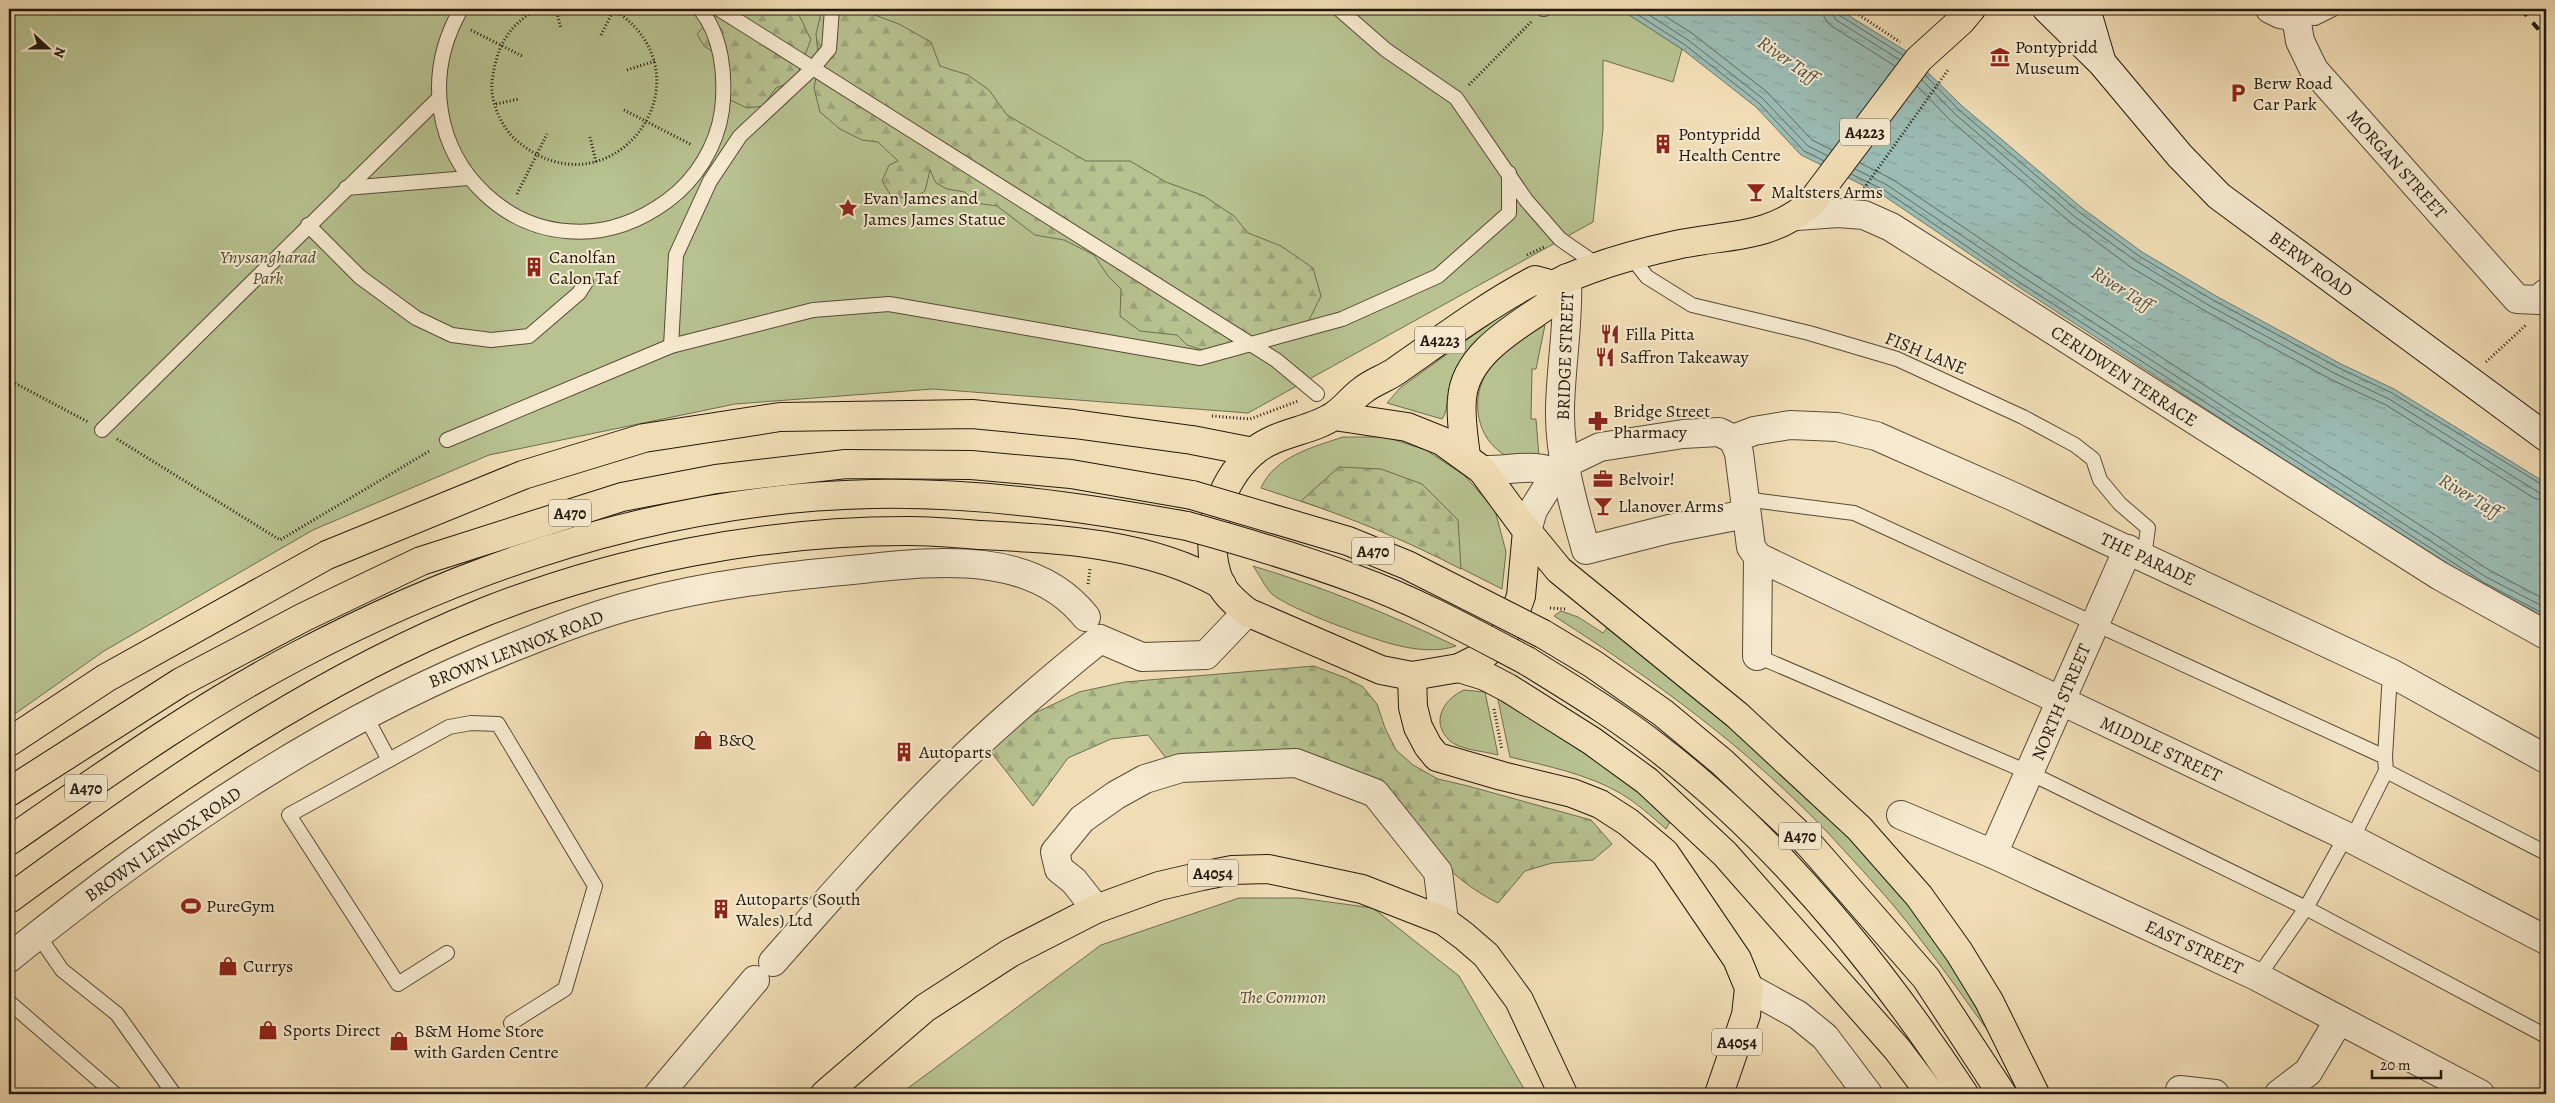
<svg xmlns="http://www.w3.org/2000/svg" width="2555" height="1103" font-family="Alegreya,serif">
<defs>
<pattern id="forest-firs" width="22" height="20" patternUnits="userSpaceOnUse" patternTransform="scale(1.25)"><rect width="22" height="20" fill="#b7c290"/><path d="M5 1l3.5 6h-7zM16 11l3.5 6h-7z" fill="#9da67b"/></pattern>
<pattern id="water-ripples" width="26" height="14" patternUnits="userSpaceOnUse" patternTransform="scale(1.25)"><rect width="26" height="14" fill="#9bbbb3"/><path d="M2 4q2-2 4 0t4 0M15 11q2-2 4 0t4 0" fill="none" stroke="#85a099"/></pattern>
</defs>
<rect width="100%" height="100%" fill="#f1ddb5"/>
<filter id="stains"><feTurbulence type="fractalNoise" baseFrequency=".004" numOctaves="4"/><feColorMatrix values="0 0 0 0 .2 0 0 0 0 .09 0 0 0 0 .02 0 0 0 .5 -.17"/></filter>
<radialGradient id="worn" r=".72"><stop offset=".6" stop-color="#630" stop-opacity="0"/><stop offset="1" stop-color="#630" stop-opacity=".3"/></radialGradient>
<g fill="#b7c290" stroke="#6d6e4e">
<polygon points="9,9 1620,9 1682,49 1673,82 1603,60 1603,129 1593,222 1248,413 933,389 735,404 489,455 313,530 104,651 9,718"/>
<path d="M 1539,288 L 1542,293 C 1510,317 1468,339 1452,378 C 1447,390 1449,410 1442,419 L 1387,403 L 1400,388 Z"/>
<path d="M 1545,325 L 1536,369 L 1532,369 L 1531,419 L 1536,419 L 1539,457 C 1530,457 1517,459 1509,457 C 1505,456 1502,453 1499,451 C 1475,433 1471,395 1488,371 C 1502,351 1524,338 1545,325 Z"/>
<path d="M 1343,437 L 1386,437 L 1426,450 L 1464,475 L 1495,510 L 1506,552 L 1502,589 L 1415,545 L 1357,520 L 1261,488 C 1274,457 1313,447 1343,437 Z"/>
<path d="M 1253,566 C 1323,587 1389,614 1456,646 C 1438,652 1418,650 1400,646 C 1376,641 1289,609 1272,594 C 1265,587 1259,574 1253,566 Z"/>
<path d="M 1561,611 L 1578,617 L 1603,633 L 1607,628 C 1712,709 1821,793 1904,898 C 1939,942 1966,990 1994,1039 C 1968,1004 1944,969 1917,935 C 1891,900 1859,867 1830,835 C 1749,749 1653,679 1554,616 Z"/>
<path d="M 1464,690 L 1485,692 L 1498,755 C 1484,751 1459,750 1449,740 C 1430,721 1444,699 1464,690 Z"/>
<path d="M 1497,695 L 1615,772 L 1671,820 L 1666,829 C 1651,816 1637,803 1620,793 C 1587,774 1547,766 1510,757 Z"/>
<polygon points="1239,898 1300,898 1373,908 1459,976 1527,1094 900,1094 1101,945"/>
</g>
<g fill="url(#forest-firs)" stroke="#6d6e4e">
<path d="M 717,9 L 794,9 C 803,19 804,28 811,39 L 799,71 L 793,81 L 776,88 L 763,106 L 747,108 L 728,99 L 725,59 L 704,46 L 697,34 L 713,16 Z"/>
<polygon points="822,9 864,11 899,24 931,42 940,66 968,75 989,90 1007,115 1086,161 1130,161 1166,182 1204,196 1234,216 1248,233 1281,246 1313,268 1321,296 1304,330 1203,350 1187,345 1177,335 1140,331 1120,316 1121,289 1108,276 1094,255 1064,240 1035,235 997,206 976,203 965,192 947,189 936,183 930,170 925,191 912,199 891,196 882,181 889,165 898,161 878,142 862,140 840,129 820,112 814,88 819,63 816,34"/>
<path d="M 1339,467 L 1381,469 L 1422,484 L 1458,520 L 1461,569 C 1409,542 1356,520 1301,501 Z"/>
<path d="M 1314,666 L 1346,678 L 1363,687 L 1377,704 L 1385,728 L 1396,750 L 1413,765 L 1438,779 L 1468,786 L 1591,820 L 1612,844 L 1593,860 L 1552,863 L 1525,871 L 1498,903 C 1443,876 1415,831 1377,785 L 1170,763 L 1148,735 L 1111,739 L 1068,758 L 1033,806 L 988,748 L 1033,714 L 1079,692 L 1125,682 Z"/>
</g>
<polygon fill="url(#water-ripples)" stroke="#6b7a71" points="1620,9 1838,9 1906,51 1962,106 2000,138 2082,208 2142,252 2216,296 2341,364 2394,389 2546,483 2546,621 2480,587 2017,286 1881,194 1801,155 1756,107 1682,49"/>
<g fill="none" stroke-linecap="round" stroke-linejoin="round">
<g stroke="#5f6a60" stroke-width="1">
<polyline points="1629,9 1685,45 1759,103 1804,151 1824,161"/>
<polyline points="1640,9 1688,40 1762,98 1808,146 1828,156"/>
<polyline points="1654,9 1693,34 1767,92 1812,140 1832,150"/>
<polyline points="1823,9 1824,17 1830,25 1895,66"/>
<polyline points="1830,9 1836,20 1900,60"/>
<polyline points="1836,9 1839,15 1903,55"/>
<polyline points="1925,75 1959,110 2079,212 2139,256 2213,300 2339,368 2392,393 2546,487"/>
<polyline points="1922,80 1955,114 2075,217 2136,261 2210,306 2336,374 2389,399 2538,492 2546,493"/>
<polyline points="1917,86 1950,120 2070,222 2132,268 2207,312 2332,380 2386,405 2534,498 2546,501"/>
<polyline points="1860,163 1892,179 2027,270 2489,570 2546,600"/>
<polyline points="1855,169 1887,185 2023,277 2486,577 2546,608"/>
<polyline points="1851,174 1884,190 2019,282 2483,582 2546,615"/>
</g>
<defs>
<g id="service">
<path d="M 461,9 C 381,150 536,297 667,201 C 696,180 717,146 722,110 C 726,76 722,36 700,9"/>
<polyline points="719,9 1276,360 1317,394"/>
<polyline points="1339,9 1386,50 1456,98 1526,200 1560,239 1599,266"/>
<polyline points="1543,9 1544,9"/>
<polyline points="2296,17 2315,18 2333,9"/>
<polyline points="346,188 468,178"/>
<polyline points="308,225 360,277 416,318 452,335 491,340 529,336 579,293 586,282"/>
<polyline points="1632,258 1647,277 1692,305 1809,333 1897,359 2023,417 2075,445 2093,459 2100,480 2120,504 2148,528 2144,557"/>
<polyline points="671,346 676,255 710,181 740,136 813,68 829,49 832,9"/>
<polyline points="102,430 438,99"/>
<polyline points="447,440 671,346 813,310 889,304 1200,358 1342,319 1438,276 1509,213 1509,173"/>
<polyline points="1744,499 1854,513 2385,757 2386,771 2546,853"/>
<polyline points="1757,656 2030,773 2306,908 2546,1036"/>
<polyline points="365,715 389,760"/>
<polyline points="2385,757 2390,673"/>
<polyline points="2352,839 2386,771"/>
<polyline points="38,935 62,970 117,1014 174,1094"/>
<polyline points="447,953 398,984 289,815 449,727 471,723 498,724 595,886 565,989 511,1023"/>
<polyline points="2258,977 2306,908 2346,836"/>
<polyline points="9,1002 115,1094"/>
</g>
<g id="minor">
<polyline points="2270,9 2280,14 2296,17 2300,41 2314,70 2517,299 2538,300 2546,293"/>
<polyline points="1797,216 1838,213 1864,215 1891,227 2440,576 2546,635"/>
<path d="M 1567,278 C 1569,321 1561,364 1560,408 C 1559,456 1573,504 1586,550 L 1669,529 L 1746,514"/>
<polyline points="1757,656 1758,557"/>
<polyline points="2546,759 2393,674 2012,496 1876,436 1837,427 1790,425 1754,431 1733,439 1739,453 1751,547 1758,557 2346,836 2546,940"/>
<polyline points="1901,815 1993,854 2256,976 2480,1094"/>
<polyline points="1993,854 2128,549"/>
<polyline points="1096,909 1074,881 1059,869 1055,852 1082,819 1116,795 1145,779 1181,768 1296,763 1375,793 1438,872 1444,921"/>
<path d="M 9,958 C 166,831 334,716 524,643 C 561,628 598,614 637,604 C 711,584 786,576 862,569 C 937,561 1033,550 1086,617"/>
<path d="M 773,962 C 835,892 897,821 965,756 C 1008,715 1053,677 1100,639 L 1142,657 L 1206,655 L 1247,612"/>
<polyline points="1749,988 1798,1015 1825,1037 1868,1094"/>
<polyline points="2180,1090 2215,1094"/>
<polyline points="659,1094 755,980"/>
<polyline points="2279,1094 2308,1072 2339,1020"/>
</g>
<g id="tertiary">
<path d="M 1482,470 C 1505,471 1529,464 1550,471 L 1600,447 L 1683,434 L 1719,432 L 1733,439"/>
<polyline points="1527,531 1533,510 1548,486 1550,471"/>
</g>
<g id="secondary">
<polyline points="2047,9 2102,63 2180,156 2219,196 2546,437"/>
<polyline points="2086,9 2101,60"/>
</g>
<g id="primary">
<path d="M 1553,285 C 1591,266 1635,254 1676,245 C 1725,234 1768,240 1810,204 L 1919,59 L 1961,21 L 1971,9"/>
<path d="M 1334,416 L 1407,427 L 1442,441 L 1482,470 L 1527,531 L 1521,596 L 1512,621 L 1500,642 L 1481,657 L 1459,668 L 1412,676 L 1381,670 L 1247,612 C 1237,604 1227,596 1221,585 C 1201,541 1218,484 1252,453 C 1275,432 1311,432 1335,415 C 1345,408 1353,397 1363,390 C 1373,382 1386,378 1396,371 C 1442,339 1486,306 1535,280 L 1553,285"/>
<path d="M 1466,457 C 1464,438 1460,418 1462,399 C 1465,354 1516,327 1549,304 L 1553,285"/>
<polyline points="1412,676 1413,707 1418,727 1428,746 1437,757 1502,776 1572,793 1600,804 1628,822 1665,853 1737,959 1749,988 1746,1015 1719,1094"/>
<polyline points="9,742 106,678 327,555 523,475 644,438 780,417 972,414 1074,424 1192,440 1253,452"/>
<path d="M 9,899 C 157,790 310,682 482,613 C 615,560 763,531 907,531 C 931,531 955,533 979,535 C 1062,539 1149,543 1222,585"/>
<polyline points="825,1094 925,1008 1010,953 1096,909 1159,886 1202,876 1232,870 1268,869 1362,889 1444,921 1464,936 1486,955 1519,1000 1563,1094"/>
</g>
<g id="trunk">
<polyline points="1527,531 1559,570 1737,715 1859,828 1919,896 1959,952 1989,1001 2035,1094"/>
<polyline points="1543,634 1593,664 1663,713 1722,762 1808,843 1926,978 2002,1094"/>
<path d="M 1527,661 C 1572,689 1617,716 1659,749 C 1781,843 1880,966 1964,1094"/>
<polyline points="1459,668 1485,676 1508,688 1592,741 1647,781 1725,854 1897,1049 1931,1094"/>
<polyline points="9,792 181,682 304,617 421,561 622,497 716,479 846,464 971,465 1071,474 1192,495"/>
<path d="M 9,841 C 103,776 196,709 297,656 C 474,563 670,498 872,494 C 978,492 1082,507 1187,526"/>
</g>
</defs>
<use href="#service" stroke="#564a37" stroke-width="16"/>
<use href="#minor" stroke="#564a37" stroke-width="30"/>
<use href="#tertiary" stroke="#564a37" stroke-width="30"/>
<use href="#secondary" stroke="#23190d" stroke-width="30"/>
<use href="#primary" stroke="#23190d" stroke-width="30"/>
<use href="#trunk" stroke="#23190d" stroke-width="30"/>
<g stroke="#23190d" stroke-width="3" stroke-dasharray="1 2.5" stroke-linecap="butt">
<path d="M 538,9 C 507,25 496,49 492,82 C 490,102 502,128 516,140 C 611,222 719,77 613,9"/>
<polyline points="556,9 561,29"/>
<polyline points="1850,9 1900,42"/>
<polyline points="471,30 524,57"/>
<polyline points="601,35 614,9"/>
<polyline points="627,70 655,61"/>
<polyline points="1469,85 1531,22"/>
<polyline points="496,104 519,99"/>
<polyline points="624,110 692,145"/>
<polyline points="590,137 596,162"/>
<polyline points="1862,191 1948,70"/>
<polyline points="517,194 547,134"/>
<polyline points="1527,255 1544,247"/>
<polyline points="2486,362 2526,325"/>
<polyline points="9,380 88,422"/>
<polyline points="1212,416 1250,419 1298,401"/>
<polyline points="117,439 280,540 431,450"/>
<polyline points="1088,584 1090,568"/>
<polyline points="1550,608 1566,609"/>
<polyline points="1494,709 1502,750"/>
</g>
<use href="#service" stroke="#f6e9cf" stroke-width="14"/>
<use href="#minor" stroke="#f6e9cf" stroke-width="28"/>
<use href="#tertiary" stroke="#f6e9cf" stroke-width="28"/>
<use href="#secondary" stroke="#f6e9cf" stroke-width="28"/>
<use href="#primary" stroke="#f1ddb5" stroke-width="28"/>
<use href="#trunk" stroke="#f1ddb5" stroke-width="28"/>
<g stroke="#23190d" stroke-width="4" stroke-dasharray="9 9" stroke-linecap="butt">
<polyline points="2521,9 2546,38"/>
<polyline points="2542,9 2546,14"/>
</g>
<defs>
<g id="trunk-bridge">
<polyline points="1192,495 1348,541 1407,565 1543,634"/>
<path d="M 1187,526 C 1245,542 1302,559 1358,580 C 1416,601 1472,632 1527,661"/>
</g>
</defs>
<use href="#trunk-bridge" stroke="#23190d" stroke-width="30" stroke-linecap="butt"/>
<use href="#trunk-bridge" stroke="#f1ddb5" stroke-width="28"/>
</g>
<defs>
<symbol id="museum-bare" viewBox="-9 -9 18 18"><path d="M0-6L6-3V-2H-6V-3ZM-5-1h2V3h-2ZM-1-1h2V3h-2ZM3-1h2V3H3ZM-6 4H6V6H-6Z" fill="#8f2418" stroke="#f6e9cf" stroke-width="2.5" paint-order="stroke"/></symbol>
<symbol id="parking-bare" viewBox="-9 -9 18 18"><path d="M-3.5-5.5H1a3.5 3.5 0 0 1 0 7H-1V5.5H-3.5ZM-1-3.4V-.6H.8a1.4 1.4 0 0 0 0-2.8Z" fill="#8f2418" stroke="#f6e9cf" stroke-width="2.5" paint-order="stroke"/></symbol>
<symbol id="building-bare" viewBox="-9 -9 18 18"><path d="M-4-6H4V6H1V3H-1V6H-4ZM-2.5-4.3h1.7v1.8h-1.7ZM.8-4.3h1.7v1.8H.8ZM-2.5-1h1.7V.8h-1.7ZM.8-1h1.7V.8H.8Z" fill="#8f2418" stroke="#f6e9cf" stroke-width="2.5" paint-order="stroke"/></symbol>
<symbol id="bar-bare" viewBox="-9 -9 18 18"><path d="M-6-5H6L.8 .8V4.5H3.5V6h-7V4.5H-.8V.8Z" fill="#8f2418" stroke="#f6e9cf" stroke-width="2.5" paint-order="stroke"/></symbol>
<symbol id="sight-bare" viewBox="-9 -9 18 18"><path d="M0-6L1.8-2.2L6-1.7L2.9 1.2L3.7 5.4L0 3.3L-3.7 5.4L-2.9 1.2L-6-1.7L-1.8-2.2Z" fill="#8f2418" stroke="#f6e9cf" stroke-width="2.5" paint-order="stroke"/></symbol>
<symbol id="restaurant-bare" viewBox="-9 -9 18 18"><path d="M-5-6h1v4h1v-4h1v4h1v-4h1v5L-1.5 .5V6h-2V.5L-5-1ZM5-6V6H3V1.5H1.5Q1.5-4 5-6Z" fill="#8f2418" stroke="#f6e9cf" stroke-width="2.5" paint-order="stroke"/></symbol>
<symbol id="pharmacy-bare" viewBox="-9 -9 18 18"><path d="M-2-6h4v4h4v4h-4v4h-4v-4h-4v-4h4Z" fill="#8f2418" stroke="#f6e9cf" stroke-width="2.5" paint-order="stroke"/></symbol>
<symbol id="office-bare" viewBox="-9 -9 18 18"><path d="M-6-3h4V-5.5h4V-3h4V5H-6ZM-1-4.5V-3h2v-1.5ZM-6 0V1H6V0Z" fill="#8f2418" stroke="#f6e9cf" stroke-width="2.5" paint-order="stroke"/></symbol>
<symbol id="shop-bare" viewBox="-9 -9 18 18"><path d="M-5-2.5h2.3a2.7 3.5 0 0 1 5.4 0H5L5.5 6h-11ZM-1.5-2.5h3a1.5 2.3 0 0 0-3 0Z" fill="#8f2418" stroke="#f6e9cf" stroke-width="2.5" paint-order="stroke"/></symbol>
<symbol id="stadium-bare" viewBox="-9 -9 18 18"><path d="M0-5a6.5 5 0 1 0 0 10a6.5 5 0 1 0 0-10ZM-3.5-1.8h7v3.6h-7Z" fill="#8f2418" stroke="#f6e9cf" stroke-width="2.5" paint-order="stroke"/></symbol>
</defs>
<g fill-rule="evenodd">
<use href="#museum-bare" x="1986" y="43" width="28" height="28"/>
<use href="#parking-bare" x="2224" y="79" width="28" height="28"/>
<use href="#building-bare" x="1649" y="130" width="28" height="28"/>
<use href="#bar-bare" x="1742" y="178" width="28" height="28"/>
<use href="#sight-bare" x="834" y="194" width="28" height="28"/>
<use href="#building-bare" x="520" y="253" width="28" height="28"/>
<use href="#restaurant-bare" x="1596" y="320" width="28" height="28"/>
<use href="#restaurant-bare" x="1591" y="343" width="28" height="28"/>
<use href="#pharmacy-bare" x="1584" y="407" width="28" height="28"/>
<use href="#office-bare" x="1589" y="465" width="28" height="28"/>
<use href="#bar-bare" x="1589" y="492" width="28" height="28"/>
<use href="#shop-bare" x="689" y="726" width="28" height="28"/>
<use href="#building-bare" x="890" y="738" width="28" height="28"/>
<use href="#stadium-bare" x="177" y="892" width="28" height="28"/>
<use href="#building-bare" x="707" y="895" width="28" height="28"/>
<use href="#shop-bare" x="214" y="952" width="28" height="28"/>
<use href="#shop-bare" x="254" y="1016" width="28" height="28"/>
<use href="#shop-bare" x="385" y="1027" width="28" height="28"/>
</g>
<g text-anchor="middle" stroke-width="4" stroke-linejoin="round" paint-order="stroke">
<g fill="#f6e9cf" stroke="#625747" stroke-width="1">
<rect x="1840" y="118.5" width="50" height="27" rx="4"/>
<rect x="1415" y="326.5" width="50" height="27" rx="4"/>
<rect x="549" y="499.5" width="42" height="27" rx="4"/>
<rect x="1352" y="537.5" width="42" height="27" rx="4"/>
<rect x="65" y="774.5" width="42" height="27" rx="4"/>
<rect x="1779" y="822.5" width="42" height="27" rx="4"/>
<rect x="1188" y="859.5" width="50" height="27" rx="4"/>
<rect x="1712" y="1028.5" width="50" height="27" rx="4"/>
</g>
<g font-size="16" font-weight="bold" fill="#23190d">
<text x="1865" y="138">A4223</text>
<text x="1440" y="346">A4223</text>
<text x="570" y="519">A470</text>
<text x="1373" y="557">A470</text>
<text x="86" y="794">A470</text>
<text x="1800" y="842">A470</text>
<text x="1213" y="879">A4054</text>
<text x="1737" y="1048">A4054</text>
</g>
<g font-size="18" fill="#23190d" stroke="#f6e9cf" text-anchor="start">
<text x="2015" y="53">Pontypridd<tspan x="2015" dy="21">Museum</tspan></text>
<text x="2253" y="89">Berw Road<tspan x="2253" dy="21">Car Park</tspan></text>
<text x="1678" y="140">Pontypridd<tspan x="1678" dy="21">Health Centre</tspan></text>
<text x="1771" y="198">Maltsters Arms</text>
<text x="863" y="204">Evan James and<tspan x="863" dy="21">James James Statue</tspan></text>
<text x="549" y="263">Canolfan<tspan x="549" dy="21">Calon Taf</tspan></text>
<text x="1625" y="340">Filla Pitta</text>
<text x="1620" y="363">Saffron Takeaway</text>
<text x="1613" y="417">Bridge Street<tspan x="1613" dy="21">Pharmacy</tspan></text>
<text x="1618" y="485">Belvoir!</text>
<text x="1618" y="512">Llanover Arms</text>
<text x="718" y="746">B&amp;Q</text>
<text x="919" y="758">Autoparts</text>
<text x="736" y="905">Autoparts (South<tspan x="736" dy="21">Wales) Ltd</tspan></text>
<text x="206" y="912">PureGym</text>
<text x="243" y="972">Currys</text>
<text x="283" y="1036">Sports Direct</text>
<text x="414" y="1037">B&amp;M Home Store<tspan x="414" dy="21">with Garden Centre</tspan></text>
</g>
<g font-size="18" fill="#23190d" stroke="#f6e9cf">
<text transform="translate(2397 164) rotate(48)" y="6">MORGAN STREET</text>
<text transform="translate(2311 264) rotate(36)" y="6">BERW ROAD</text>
<text transform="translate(1926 353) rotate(22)" y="6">FISH LANE</text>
<text transform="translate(1565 356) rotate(-88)" y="6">BRIDGE STREET</text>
<text transform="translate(2124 376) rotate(33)" y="6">CERIDWEN TERRACE</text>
<text transform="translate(2148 559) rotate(25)" y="6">THE PARADE</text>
<text transform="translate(516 649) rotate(-21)" y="6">BROWN LENNOX ROAD</text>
<text transform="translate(2061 702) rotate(-67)" y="6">NORTH STREET</text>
<text transform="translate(2161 749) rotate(25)" y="6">MIDDLE STREET</text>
<text transform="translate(163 844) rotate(-35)" y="6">BROWN LENNOX ROAD</text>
<text transform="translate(2194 947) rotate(25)" y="6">EAST STREET</text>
</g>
<g font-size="18" font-style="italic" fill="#4f4c34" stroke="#f6e9cf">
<text x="268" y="263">Ynysangharad<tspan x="268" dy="21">Park</tspan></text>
<text x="1283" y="1003">The Common</text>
</g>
<g font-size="19" font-style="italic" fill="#4d5247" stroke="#f6e9cf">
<text transform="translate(1788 59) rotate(35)" y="7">River Taff</text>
<text transform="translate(2122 288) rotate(32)" y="7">River Taff</text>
<text transform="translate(2470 495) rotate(31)" y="7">River Taff</text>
</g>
</g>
<rect width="2555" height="1103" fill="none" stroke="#f1ddb5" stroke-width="30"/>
<rect x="10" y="10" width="2535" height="1083" fill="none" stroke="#23190d" stroke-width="2.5"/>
<rect x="15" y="15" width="2525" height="1073" fill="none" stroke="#23190d"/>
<g transform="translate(48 48) rotate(111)" stroke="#f6e9cf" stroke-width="4" paint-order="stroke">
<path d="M0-4L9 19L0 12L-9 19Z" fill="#23190d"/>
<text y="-8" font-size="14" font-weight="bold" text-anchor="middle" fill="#23190d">N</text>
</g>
<path d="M2372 1070v8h69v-8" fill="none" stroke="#23190d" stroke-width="2.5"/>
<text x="2380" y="1070" font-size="15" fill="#23190d" stroke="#f6e9cf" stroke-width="4" paint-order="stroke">20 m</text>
<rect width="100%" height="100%" filter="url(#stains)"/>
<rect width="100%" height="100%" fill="url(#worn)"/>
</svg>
